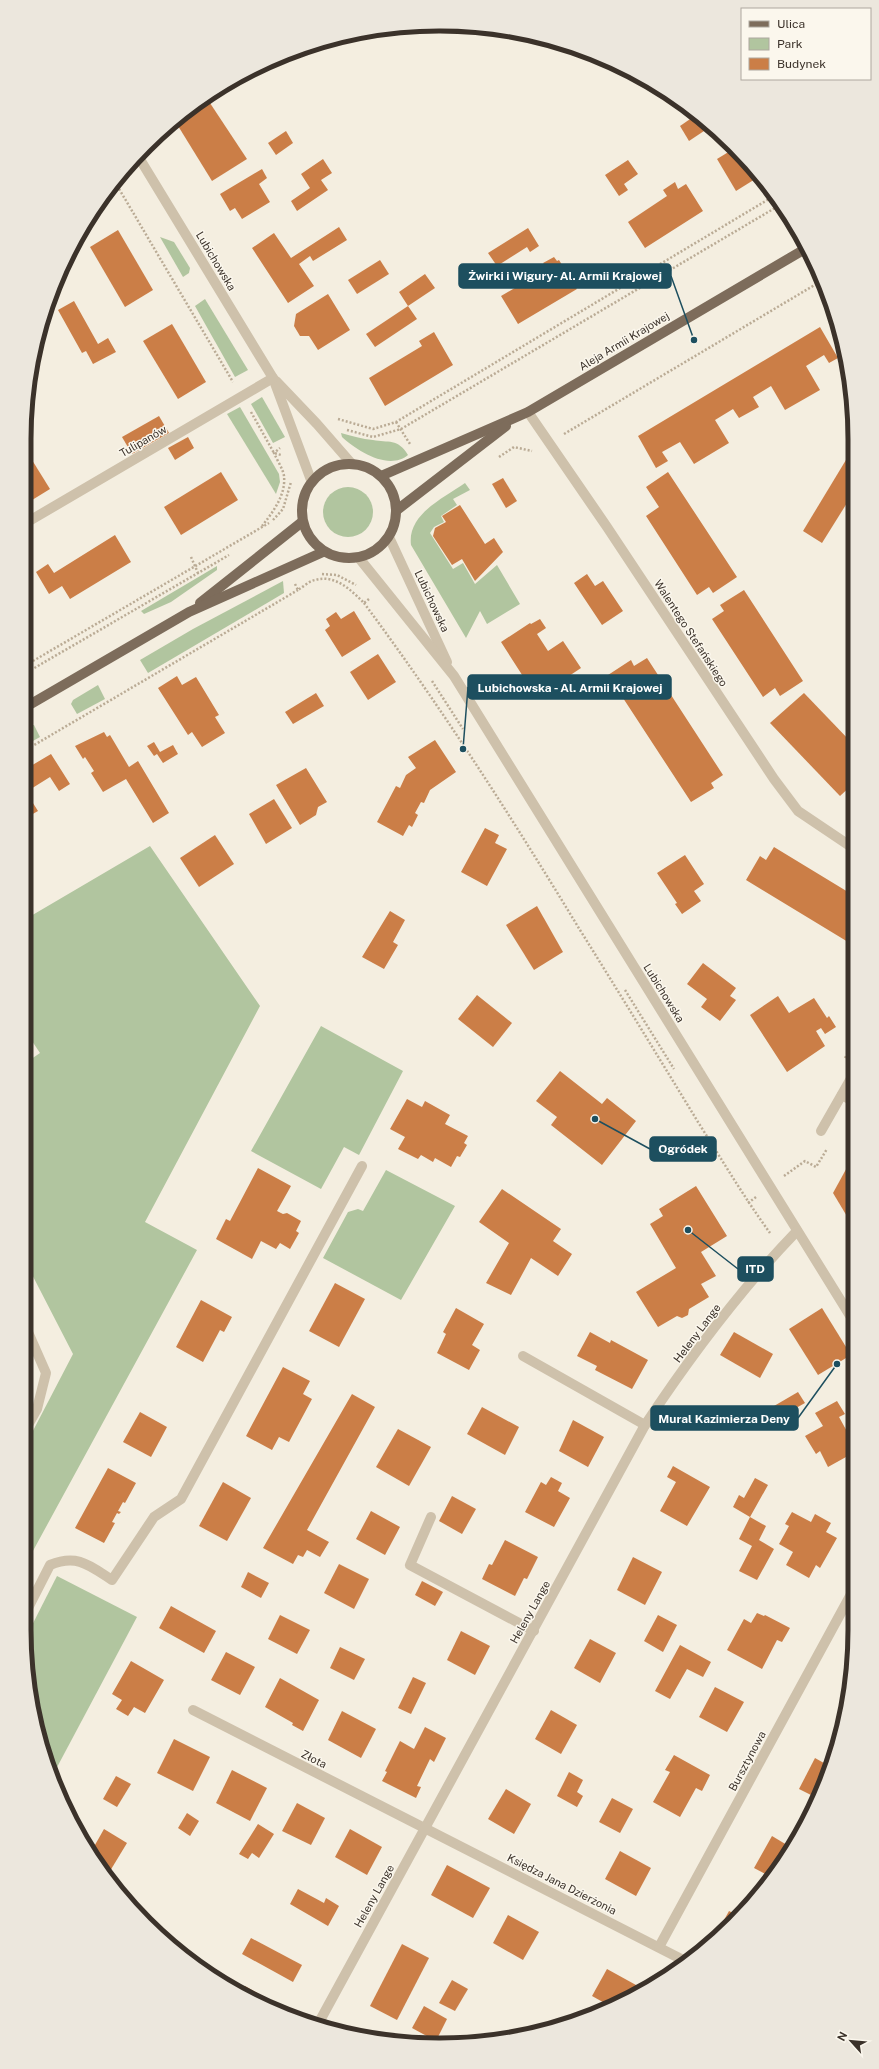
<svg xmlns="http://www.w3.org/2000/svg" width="879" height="2069" font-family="'Public Sans',sans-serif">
<rect width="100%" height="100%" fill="#f4eee0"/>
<g fill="#b1c59f">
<polygon points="160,237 174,242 190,268 189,273 183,277"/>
<polygon points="205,299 248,370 235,377 195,306"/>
<polygon points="262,397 285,437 273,443 251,404"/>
<polygon points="240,407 279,474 280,482 276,494 227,414"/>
<path d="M 341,433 C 352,436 362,439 373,440 C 388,443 398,438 408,455 C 389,471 357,451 342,437 Z"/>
<path d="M 465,483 L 470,490 L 453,499 L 457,505 L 441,516 L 444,522 L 434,527 L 430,533 L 453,569 L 463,563 L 475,584 L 497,565 L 520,604 L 487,624 L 480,611 L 466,638 L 411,545 C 407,514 444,498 465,483 Z"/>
<circle cx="348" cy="512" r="25"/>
<polygon points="217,566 217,570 171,602 144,614 141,611"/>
<polygon points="283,581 284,593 148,673 140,660 193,629"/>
<polygon points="98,685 105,699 77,714 71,704 73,700"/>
<polygon points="31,725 34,725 40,737 24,746 24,729"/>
<polygon points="150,846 260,1006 145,1222 197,1250 28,1560 24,1558 24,1448 73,1354 24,1259 24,1064 40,1053 24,1029 24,920"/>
<polygon points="321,1026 403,1071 359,1155 344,1147 321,1189 251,1151"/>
<polygon points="386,1170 455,1206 401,1300 323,1258 348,1212 358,1209 363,1211"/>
<polygon points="57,1576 137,1617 55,1771 48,1768 46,1763 32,1710 25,1639"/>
</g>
<g fill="#cb7e47">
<polygon points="206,97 247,159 212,181 175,121 187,110"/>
<polygon points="696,115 710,127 689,141 680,126"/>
<polygon points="286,131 293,143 276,155 268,143"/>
<polygon points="735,148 760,176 736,191 717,159"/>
<polygon points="323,159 332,173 321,180 328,190 297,211 291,201 310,188 301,174"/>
<polygon points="628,160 638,174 624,184 628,190 619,196 605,175"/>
<polygon points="262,169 267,178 259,184 270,202 242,219 235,208 230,211 220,194"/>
<polygon points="675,182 678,189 686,184 703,211 645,248 628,222 667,196 663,190"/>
<polygon points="339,227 347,240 313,261 310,256 299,264 314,286 288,303 252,248 274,233 291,258"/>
<polygon points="528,228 539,246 530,252 527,247 497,266 488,253"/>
<polygon points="118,230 153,290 125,307 90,247"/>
<polygon points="554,257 557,261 559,260 577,289 518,324 501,296 547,269 543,263"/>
<polygon points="380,260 389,274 357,294 348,280"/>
<polygon points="425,274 435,288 408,306 417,319 375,347 366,334 408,306 399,292"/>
<polygon points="328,294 350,330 318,350 309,336 300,336 294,326 296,314"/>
<polygon points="74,301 98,344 108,338 116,352 93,364 86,351 82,353 58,310"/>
<polygon points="172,324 206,382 178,399 143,341"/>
<polygon points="820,327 838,358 829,363 824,355 806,366 820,390 785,410 771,386 753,397 759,407 739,418 733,409 715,420 729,443 694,464 680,442 662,452 668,461 656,468 638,436"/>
<polygon points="434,332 453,365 385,406 369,378 422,346 419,341"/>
<polygon points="159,416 169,433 132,454 122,437"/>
<polygon points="188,437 194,448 175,460 168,448"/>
<polygon points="852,450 852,495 822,543 803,531"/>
<polygon points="32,460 50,489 24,505 24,465"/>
<polygon points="221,472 238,500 181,535 164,507"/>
<polygon points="668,472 737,577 713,593 709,587 697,595 646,516 659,507 646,487"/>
<polygon points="503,478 517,501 506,508 492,484"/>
<polygon points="460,505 485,544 494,538 503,552 475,581 462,559 452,565 433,536 435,528 446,522 442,516"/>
<polygon points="115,535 131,562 70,599 62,586 49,594 36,572 48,564 54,573"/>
<polygon points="587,574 595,586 603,581 623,611 602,625 574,583"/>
<polygon points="744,590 803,681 780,696 775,688 763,697 712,619 724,611 720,605"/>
<polygon points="354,611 371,639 342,657 325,630 330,626 326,619 336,612 341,619"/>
<polygon points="540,619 546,628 537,634 548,651 563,641 581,668 545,692 535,676 526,681 501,642 530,623 531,624"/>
<polygon points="378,654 396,682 368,700 350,672"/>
<polygon points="647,658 723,775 711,783 714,788 691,802 608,675 631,660 634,666"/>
<polygon points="177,676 182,685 196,677 219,715 215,717 225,733 202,747 192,732 188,735 158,688"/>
<polygon points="316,693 324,706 293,724 285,712"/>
<polygon points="804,693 852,743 853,784 840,796 770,723"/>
<polygon points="104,732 107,737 110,735 129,767 138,761 169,813 153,823 126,779 103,792 91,773 94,771 85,757 83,759 75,746"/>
<polygon points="435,740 456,772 430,790 424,803 421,802 415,813 418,815 412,827 409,825 403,836 377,822 396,786 400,788 406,775 416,768 408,757"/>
<polygon points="154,742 160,752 173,745 178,754 163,763 157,754 154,756 147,746"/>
<polygon points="51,754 70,784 59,791 50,777 26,792 38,811 24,819 24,770"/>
<polygon points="306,768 327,802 318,807 316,815 300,825 276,785"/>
<polygon points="274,799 292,828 266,844 249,814"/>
<polygon points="485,828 499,835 495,843 507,849 487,886 461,872"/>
<polygon points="215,835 234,864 199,887 180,858"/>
<polygon points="774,847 853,895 853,945 746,880 760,856 766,860"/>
<polygon points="685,855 704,884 694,891 701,901 682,914 675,904 677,903 657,873"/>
<polygon points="537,906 563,952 534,970 506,925"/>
<polygon points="390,911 405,920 393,942 398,945 384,969 362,957"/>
<polygon points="703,963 736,988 730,996 736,1000 720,1021 701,1007 707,999 687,984"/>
<polygon points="477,995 512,1023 493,1047 458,1019"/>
<polygon points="778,996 789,1013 814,998 827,1018 829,1016 836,1027 825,1034 821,1028 816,1031 825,1046 787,1072 750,1015"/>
<polygon points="560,1071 602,1104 607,1098 636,1121 602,1165 551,1125 557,1117 536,1101"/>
<polygon points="407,1099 422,1107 425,1101 450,1115 445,1124 468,1136 464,1143 467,1145 460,1157 457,1156 451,1167 435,1158 433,1162 421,1155 418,1159 398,1149 405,1137 390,1129"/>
<polygon points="854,1160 854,1228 833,1193 850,1162"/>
<polygon points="258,1168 291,1186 277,1211 283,1214 287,1213 301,1221 296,1231 299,1233 290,1249 280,1243 276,1249 261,1241 252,1259 216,1239 226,1219 230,1221"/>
<polygon points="696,1186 727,1236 701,1252 716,1276 701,1284 709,1297 689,1309 688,1315 682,1318 677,1316 658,1327 636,1292 676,1268 650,1224 663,1216 659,1209"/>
<polygon points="502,1189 561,1229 553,1241 572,1254 558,1276 531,1258 511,1295 486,1283 509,1243 479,1222"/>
<polygon points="335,1283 365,1299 339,1347 309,1331"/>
<polygon points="201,1300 232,1317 224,1332 220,1330 203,1362 176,1347"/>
<polygon points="456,1308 484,1324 472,1345 480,1350 469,1370 437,1353 446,1334 443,1332"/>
<polygon points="822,1308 851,1355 818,1375 789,1329"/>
<polygon points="590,1332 610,1343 611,1340 648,1360 632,1389 595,1370 597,1366 577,1356"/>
<polygon points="734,1332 773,1354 760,1378 720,1355"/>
<polygon points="283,1367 310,1381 303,1394 312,1399 289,1442 279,1437 272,1450 246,1436"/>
<polygon points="798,1392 805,1403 787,1413 774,1406"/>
<polygon points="352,1394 375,1407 307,1530 329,1542 320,1557 307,1550 303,1557 298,1555 293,1564 263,1548"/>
<polygon points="837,1401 845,1414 839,1417 854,1444 854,1455 847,1459 846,1457 828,1467 820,1451 816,1454 805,1436 823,1426 815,1413"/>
<polygon points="482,1407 519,1427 505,1455 467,1434"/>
<polygon points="140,1412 167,1427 151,1457 123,1442"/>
<polygon points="573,1420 604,1437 588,1467 559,1451"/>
<polygon points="398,1429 431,1447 409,1486 376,1467"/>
<polygon points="673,1466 710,1487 687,1526 660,1511 676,1482 667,1477"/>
<polygon points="108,1468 136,1483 125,1503 123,1502 118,1511 121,1512 119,1514 117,1513 112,1522 115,1523 104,1543 75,1528"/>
<polygon points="551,1477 562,1483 558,1491 570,1498 554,1527 525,1512 541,1482 546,1485"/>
<polygon points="755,1478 768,1485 750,1517 733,1507 739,1495 744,1498"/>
<polygon points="223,1482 251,1498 227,1541 199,1526"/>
<polygon points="452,1496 476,1509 462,1534 439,1521"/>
<polygon points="371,1511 400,1527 385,1555 356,1539"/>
<polygon points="792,1512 811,1522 815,1514 831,1523 826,1532 837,1538 820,1568 816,1565 809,1578 786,1565 793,1552 779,1544 789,1526 785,1524"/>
<polygon points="750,1517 766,1526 759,1540 774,1549 757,1580 739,1571 752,1546 739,1539"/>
<polygon points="505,1540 538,1557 527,1579 524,1578 515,1596 482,1579 489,1564 492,1565"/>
<polygon points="633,1557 662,1572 645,1605 617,1590"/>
<polygon points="339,1564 369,1579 354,1609 324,1593"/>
<polygon points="248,1572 269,1583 261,1598 241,1587"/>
<polygon points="422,1581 443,1592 435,1606 415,1595"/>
<polygon points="171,1606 216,1631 204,1653 159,1628"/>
<polygon points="757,1613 764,1616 765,1615 790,1628 782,1642 777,1640 762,1669 727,1650 744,1619 751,1623"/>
<polygon points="280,1615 310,1630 297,1654 268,1639"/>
<polygon points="658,1615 677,1625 663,1652 644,1641"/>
<polygon points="461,1631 490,1646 475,1675 447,1660"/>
<polygon points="590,1639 616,1653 600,1683 574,1668"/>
<polygon points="680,1645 711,1662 703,1677 687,1669 670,1699 655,1691"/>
<polygon points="340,1647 365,1659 354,1680 330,1668"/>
<polygon points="226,1652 255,1667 240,1695 211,1680"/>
<polygon points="131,1661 164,1680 145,1713 134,1707 128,1716 116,1709 122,1700 112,1694"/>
<polygon points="413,1677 426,1683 411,1714 398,1708"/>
<polygon points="280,1678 319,1700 303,1731 292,1725 293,1723 265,1707"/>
<polygon points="715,1687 744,1702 727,1732 699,1717"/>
<polygon points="849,1693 847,1710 843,1727 836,1723 845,1707 842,1706"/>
<polygon points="551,1710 577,1725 561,1754 535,1739"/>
<polygon points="342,1711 376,1729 361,1758 328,1740"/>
<polygon points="425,1727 446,1738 434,1762 430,1759 417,1786 421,1787 416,1798 382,1781 387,1772 385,1771 400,1741 414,1749"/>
<polygon points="174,1739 210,1757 193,1791 157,1773"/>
<polygon points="674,1755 710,1775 702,1791 696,1788 680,1817 653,1802 670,1772 665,1770"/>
<polygon points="815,1758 831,1767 817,1798 799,1789"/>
<polygon points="232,1770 267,1788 250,1821 216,1803"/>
<polygon points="569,1772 583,1780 577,1792 583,1796 577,1807 557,1796"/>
<polygon points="116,1776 131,1784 117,1807 103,1799"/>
<polygon points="506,1789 531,1804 514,1834 488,1819"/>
<polygon points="612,1798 633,1809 620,1833 599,1822"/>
<polygon points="297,1803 325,1818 311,1845 282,1831"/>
<polygon points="187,1813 199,1821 190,1836 178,1828"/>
<polygon points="258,1824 274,1834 259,1858 252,1853 248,1859 239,1854"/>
<polygon points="104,1829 127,1843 107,1876 91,1852"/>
<polygon points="350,1829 382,1847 367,1875 335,1857"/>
<polygon points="772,1836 792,1848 771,1877 754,1868"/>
<polygon points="620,1851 651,1868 636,1896 605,1879"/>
<polygon points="447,1865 490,1888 473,1918 431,1895"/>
<polygon points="298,1889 324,1903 326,1898 339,1906 328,1926 290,1904"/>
<polygon points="729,1911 739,1916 713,1940"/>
<polygon points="508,1915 539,1932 523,1960 493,1943"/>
<polygon points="251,1938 302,1965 293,1982 242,1954"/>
<polygon points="402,1944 429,1958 397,2020 370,2006"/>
<polygon points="607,1969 636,1985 645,1990 610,2006 592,1996"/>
<polygon points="452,1980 468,1989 455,2011 439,2003"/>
<polygon points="245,1986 284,2008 282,2012 241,1994"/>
<polygon points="424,2006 447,2019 436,2041 412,2028"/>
</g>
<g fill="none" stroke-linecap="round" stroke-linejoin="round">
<g stroke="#baab95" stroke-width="2.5" stroke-dasharray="2 2" stroke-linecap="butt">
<polyline points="115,182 233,382"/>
<polyline points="251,412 274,453 281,455"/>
<polyline points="338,419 373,429 396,422 774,196"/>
<polyline points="396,422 410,444"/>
<polyline points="347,430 373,437 401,429 780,205"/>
<polyline points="564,434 823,280"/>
<polyline points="499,457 514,447 532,451"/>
<polyline points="273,520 283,509 291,482"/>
<path d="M 262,526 C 273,512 286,495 284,476 C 283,469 277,460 274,453 L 280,448"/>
<polyline points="191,557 198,573"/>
<polyline points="322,574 337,575 356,585"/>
<path d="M 295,584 L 298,590 C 303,587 309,581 315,580 C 335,574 351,590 364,603 L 369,599"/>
<path d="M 364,603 C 442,708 512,818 580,930 C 620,994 659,1058 698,1122 C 722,1160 744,1197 770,1233"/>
<polyline points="24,669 33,661 269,523"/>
<polyline points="24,674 229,555"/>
<polyline points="432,681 463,729"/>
<polyline points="24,751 298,590"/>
<polyline points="625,990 674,1069"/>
<polyline points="845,1058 853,1043"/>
<polyline points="784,1176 805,1161 816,1167 827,1149"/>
<polyline points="748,1203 756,1197"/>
</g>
<g stroke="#cec1ab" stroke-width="10">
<polyline points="138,156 273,378 311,480"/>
<polyline points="276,381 317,424 351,463"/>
<polyline points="528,412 607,527 774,779 798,811 853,848"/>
<polyline points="24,524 273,378"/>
<polyline points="389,537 447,662"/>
<polyline points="359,558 454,676 854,1322"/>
<polyline points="842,1095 853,1101"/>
<polyline points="821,1131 853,1075"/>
<polyline points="523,1356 645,1425"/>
<polyline points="24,1432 37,1409 46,1373 24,1323"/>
<polyline points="431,1517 410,1565 534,1631"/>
<path d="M 24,1616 L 50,1565 C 77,1554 89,1565 112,1580 L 154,1517 L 181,1499 L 362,1166"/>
<polyline points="193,1710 687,1962"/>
<polyline points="659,1947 855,1587"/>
<path d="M 317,2026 L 645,1425 C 690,1357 740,1290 797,1231"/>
</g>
<g stroke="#7d6c5b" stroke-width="10">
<circle cx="349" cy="511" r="47"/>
<polyline points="381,476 528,412 805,249"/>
<polyline points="397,510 506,426"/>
<polyline points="200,603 302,522"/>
<polyline points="24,708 189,612 323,552"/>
</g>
</g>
<g text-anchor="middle" stroke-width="3" stroke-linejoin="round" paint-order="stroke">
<g font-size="11" fill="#3b322a" stroke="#fbf7ed">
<text transform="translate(216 261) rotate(59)" y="4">Lubichowska</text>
<text transform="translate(624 341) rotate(-31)" y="4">Aleja Armii Krajowej</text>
<text transform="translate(143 441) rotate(-30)" y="4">Tulipanów</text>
<text transform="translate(432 601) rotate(65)" y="4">Lubichowska</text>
<text transform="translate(691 633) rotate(57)" y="4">Walentego Stefańskiego</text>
<text transform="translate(664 993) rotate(58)" y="4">Lubichowska</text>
<text transform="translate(697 1333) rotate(-53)" y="4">Heleny Lange</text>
<text transform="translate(530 1612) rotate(-61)" y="4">Heleny Lange</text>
<text transform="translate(314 1759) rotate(27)" y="4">Złota</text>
<text transform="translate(747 1761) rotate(-62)" y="4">Bursztynowa</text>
<text transform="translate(562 1884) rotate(27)" y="4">Księdza Jana Dzierżonia</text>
<text transform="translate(374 1896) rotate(-61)" y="4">Heleny Lange</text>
</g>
</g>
<path d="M0 0H879V2069H0ZM439 31H440A408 408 0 0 1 848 439V1630A408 408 0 0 1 440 2038H439A408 408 0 0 1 31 1630V439A408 408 0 0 1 439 31Z" fill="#ece7dd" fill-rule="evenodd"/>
<path fill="none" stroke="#3b322a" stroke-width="5" d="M439 31H440A408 408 0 0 1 848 439V1630A408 408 0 0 1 440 2038H439A408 408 0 0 1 31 1630V439A408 408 0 0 1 439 31Z"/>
<path fill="none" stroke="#1d4f5f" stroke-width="1.5" d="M694 340L671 276M463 749L468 687M595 1119L650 1149M688 1230L738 1269M837 1364L798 1418"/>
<g fill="#1d4f5f" stroke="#fbf7ed" stroke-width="1.5">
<circle cx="694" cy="340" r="4"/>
<circle cx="463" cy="749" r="4"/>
<circle cx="595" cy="1119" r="4"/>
<circle cx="688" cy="1230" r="4"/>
<circle cx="837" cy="1364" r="4"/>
</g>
<g fill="#1d4f5f" stroke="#1d4f5f" stroke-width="1.5">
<rect x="459" y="264" width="212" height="24" rx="4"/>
<rect x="468" y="675" width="203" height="24" rx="4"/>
<rect x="650" y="1137" width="66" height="24" rx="4"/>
<rect x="738" y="1257" width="35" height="24" rx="4"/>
<rect x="651" y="1406" width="147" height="24" rx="4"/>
</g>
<g font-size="12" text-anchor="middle" font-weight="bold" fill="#fff">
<text x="565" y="280">Żwirki i Wigury- Al. Armii Krajowej</text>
<text x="570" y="692">Lubichowska - Al. Armii Krajowej</text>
<text x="683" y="1153">Ogródek</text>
<text x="755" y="1273">ITD</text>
<text x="724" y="1423">Mural Kazimierza Deny</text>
</g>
<rect x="741" y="8" width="130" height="72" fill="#fbf7ed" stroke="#aea89f"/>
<rect x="749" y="21" width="20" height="6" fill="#7d6c5b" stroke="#aea89f"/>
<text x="777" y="28" font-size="12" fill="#3b322a">Ulica</text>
<rect x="749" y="38" width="20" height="12" fill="#b1c59f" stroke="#aea89f"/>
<text x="777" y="48" font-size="12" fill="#3b322a">Park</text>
<rect x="749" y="58" width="20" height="12" fill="#cb7e47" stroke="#aea89f"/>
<text x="777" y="68" font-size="12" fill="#3b322a">Budynek</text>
<g transform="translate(851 2041) rotate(297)" stroke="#fbf7ed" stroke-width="3" paint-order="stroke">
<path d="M0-3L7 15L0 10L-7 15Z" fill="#3b322a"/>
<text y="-6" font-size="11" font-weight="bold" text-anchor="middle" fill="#3b322a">N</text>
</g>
</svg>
